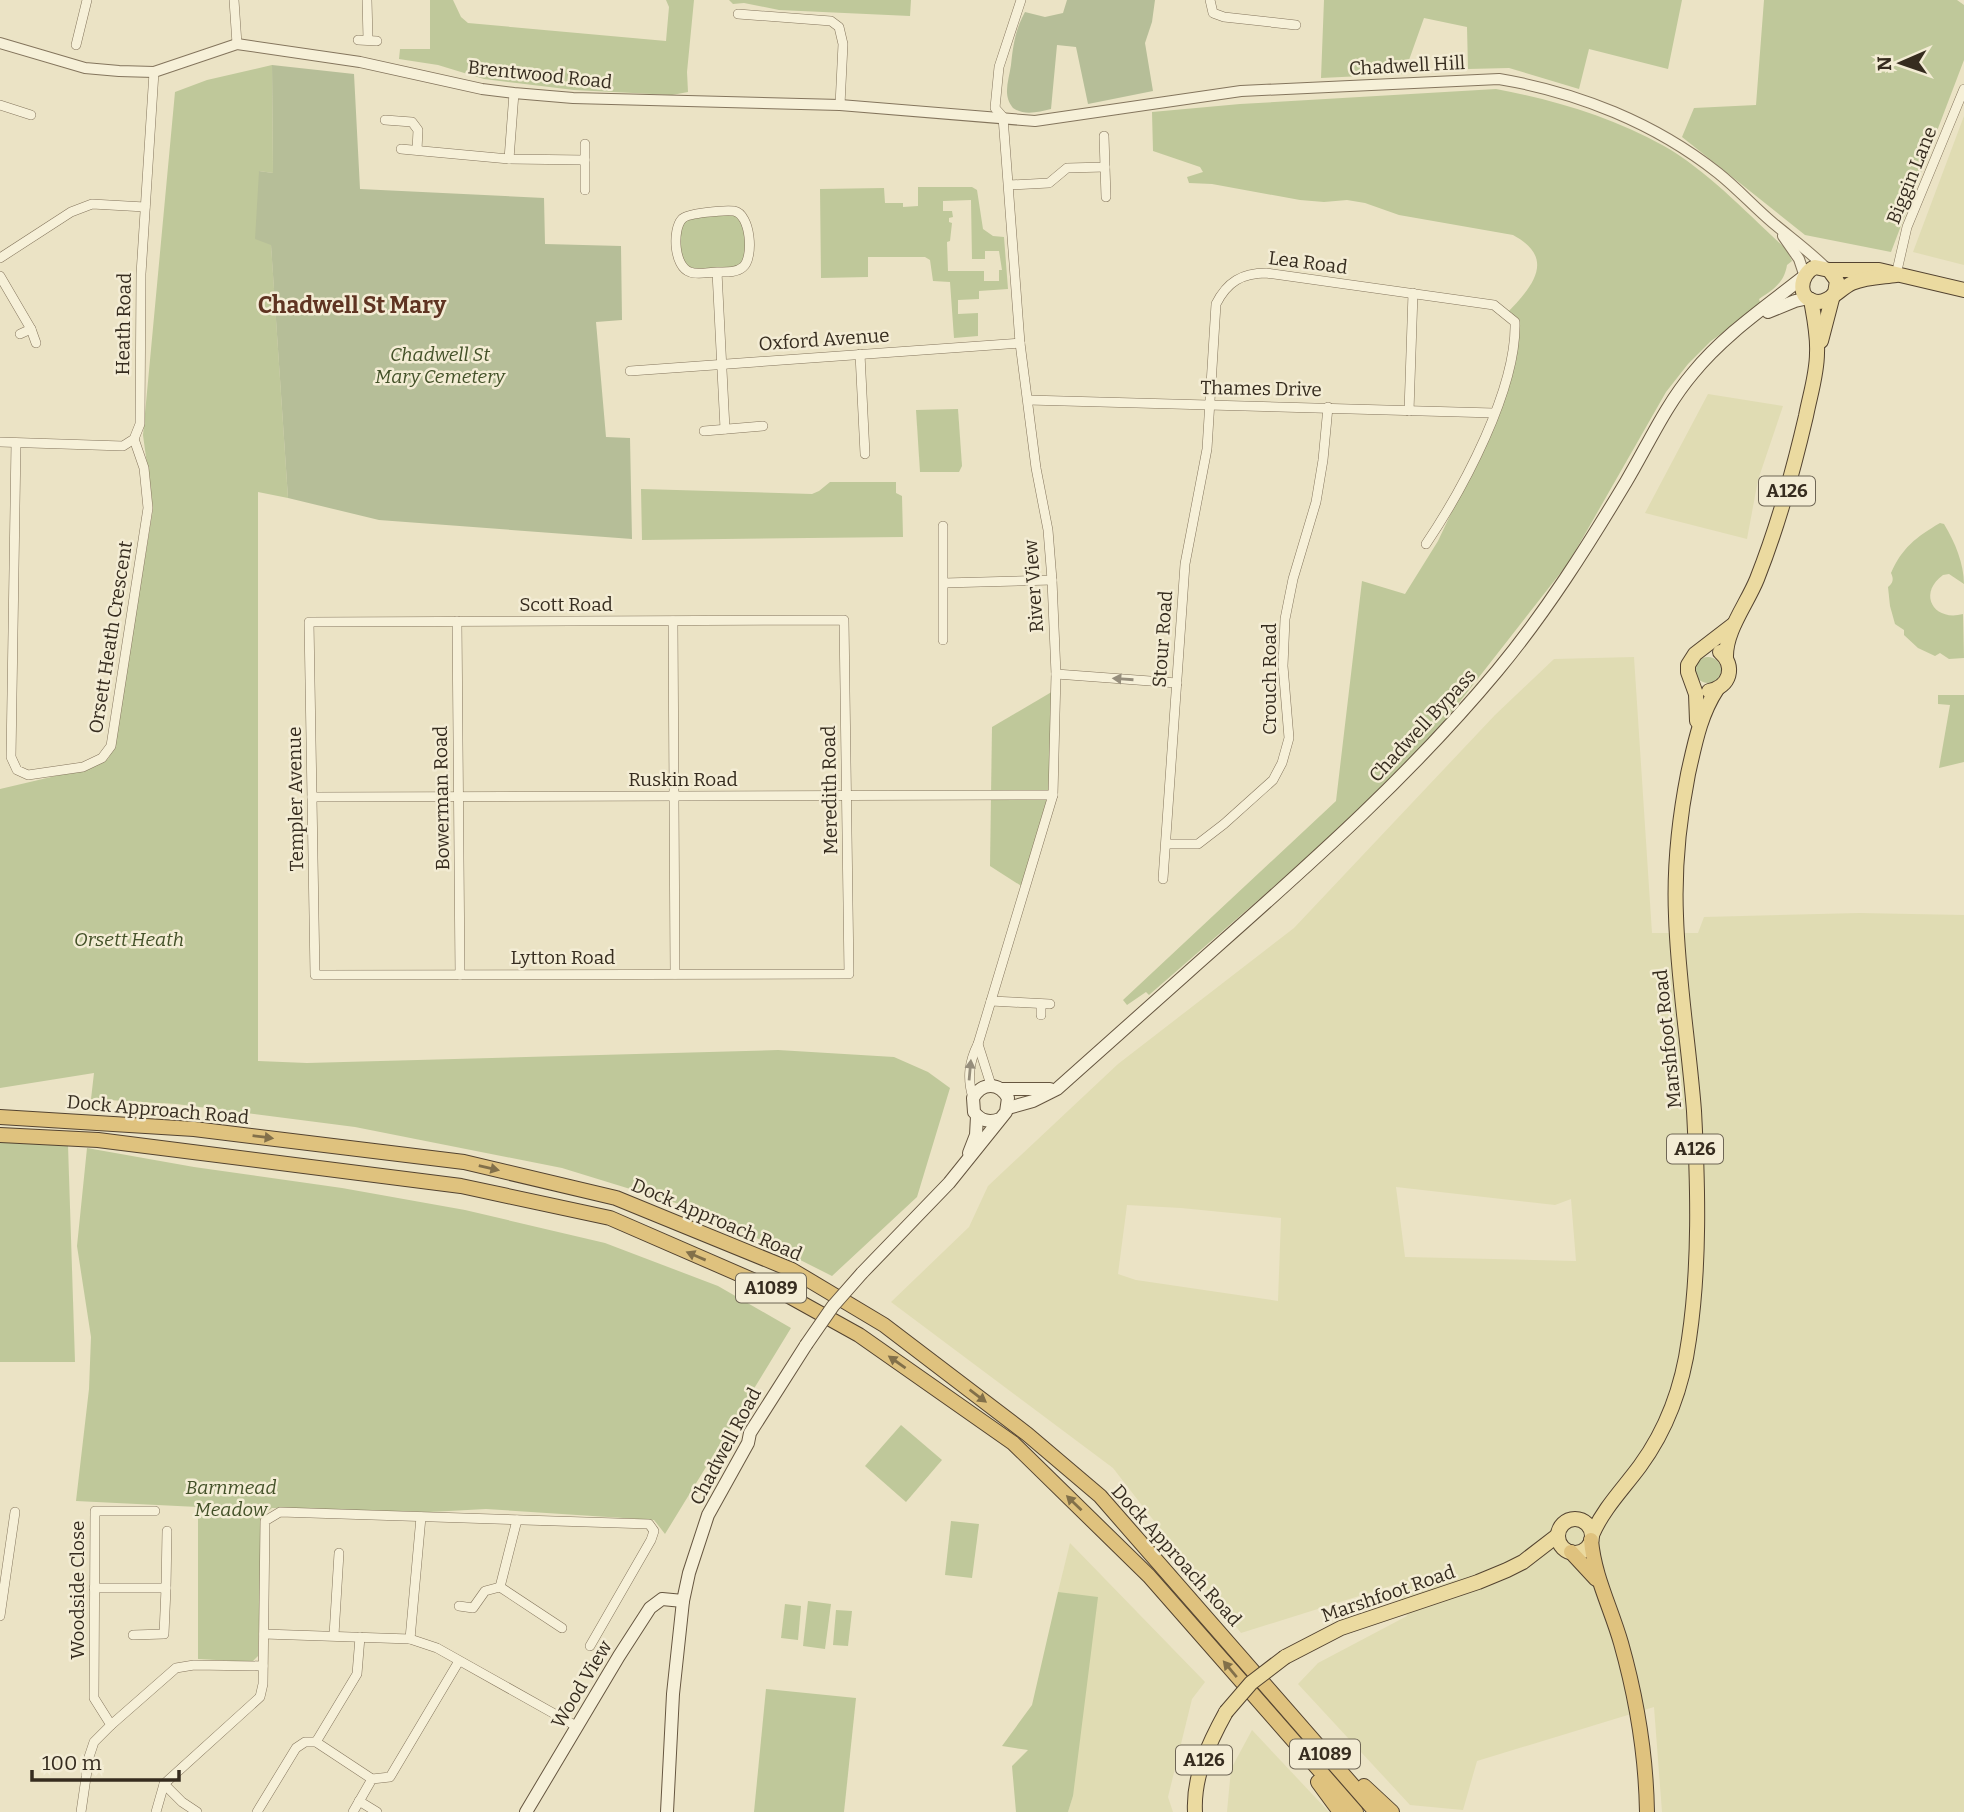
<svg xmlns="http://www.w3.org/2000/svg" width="1964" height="1812" font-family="Bitter,serif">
<rect width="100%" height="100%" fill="#ebe3c5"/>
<g fill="#e0dcb3" fill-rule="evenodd">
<polygon points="1964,116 1964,265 1913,252"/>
<polygon points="1708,394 1783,406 1758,480 1747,539 1645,513"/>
<path d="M 1634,657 L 1652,933 L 1698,933 L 1704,917 L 1859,913 L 1964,915 L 1964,1812 L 1662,1812 L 1654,1707 L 1477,1761 L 1463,1810 L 1410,1805 L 1298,1684 L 1318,1663 L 1407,1616 L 1394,1585 L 1241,1633 L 1113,1468 L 891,1302 L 969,1227 L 988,1186 L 1118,1064 L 1294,928 L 1495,715 L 1554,659 ZM 1396,1187 L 1555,1205 L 1571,1199 L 1576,1261 L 1405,1257 ZM 1127,1205 L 1181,1208 L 1281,1218 L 1278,1301 L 1136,1280 L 1118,1274 Z"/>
<polygon points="1070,1543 1205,1682 1192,1699 1168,1797 1173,1812 1068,1812 1073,1796 1058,1592"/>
<polygon points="1252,1730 1329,1812 1227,1812 1231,1769"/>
</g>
<g fill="#bfc89a" fill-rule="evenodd">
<polygon points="430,0 453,0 461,17 468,23 666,41 669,7 666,0 694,0 687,72 688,92 672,95 574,90 484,79 438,65 399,59 400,49 430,49"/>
<polygon points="729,0 911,0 910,16 779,10 744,3 733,4"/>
<polygon points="1324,0 1682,0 1668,69 1589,49 1579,89 1509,68 1468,69 1467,27 1424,18 1404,74 1321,78"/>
<polygon points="1764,0 1957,0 1964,5 1964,60 1891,252 1805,235 1682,137 1694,108 1756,105"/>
<polygon points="272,65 273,173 259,171 271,244 288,498 258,492 258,1061 307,1063 778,1050 894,1057 928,1072 950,1088 917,1197 832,1276 705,1212 562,1168 355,1127 176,1104 91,1099 94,1073 0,1088 0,789 81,770 108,759 114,747 153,509 143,435 175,92 207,80"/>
<path d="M 1496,89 C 1554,100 1612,117 1664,146 C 1708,171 1749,215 1787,250 L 1792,261 L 1787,265 C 1784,283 1774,289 1759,299 L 1761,305 L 1711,341 L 1688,364 L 1666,392 L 1569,562 L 1440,727 L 1364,805 L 1295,868 L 1149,995 L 1146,992 L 1127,1005 L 1123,1000 L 1336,801 L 1362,581 L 1405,594 L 1438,541 L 1465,484 L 1505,380 L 1515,322 L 1506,314 C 1531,288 1558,259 1513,235 L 1399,215 L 1365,203 L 1347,200 L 1324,202 L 1300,200 L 1212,184 L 1189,183 L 1187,177 L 1203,172 L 1200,167 L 1153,151 L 1152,112 L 1240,104 Z"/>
<path d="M 918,187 L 972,187 L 977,190 L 983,229 L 993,236 L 1004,237 L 1008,289 L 979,291 L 979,299 L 958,300 L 958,314 L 978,313 L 978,336 L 954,338 L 950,282 L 933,281 L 930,260 L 925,257 L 868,257 L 868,277 L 821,278 L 820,189 L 884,188 L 885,203 L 903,203 L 903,207 L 918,206 ZM 971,200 L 972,259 L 985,259 L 985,251 L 999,251 L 1002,270 L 999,270 L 999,281 L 984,281 L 984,271 L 948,271 L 947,242 L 950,241 L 952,223 L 949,222 L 949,218 L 953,217 L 952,211 L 943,211 L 943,201 Z"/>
<polygon points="734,211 747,222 745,266 690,273 678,259 681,220"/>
<polygon points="958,409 962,466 959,472 920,472 916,410"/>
<polygon points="830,482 896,482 896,493 902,496 903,537 642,540 641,489 812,494 819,491"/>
<path d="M 1940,523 L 1944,524 C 1955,542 1964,564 1964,584 L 1949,574 L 1943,575 C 1917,594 1934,622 1963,614 L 1964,658 L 1949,659 L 1940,653 L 1935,656 L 1918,648 L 1904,635 L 1904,630 L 1895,624 L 1890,606 L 1888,587 C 1893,583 1894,579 1891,573 C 1902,548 1916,537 1940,523 Z"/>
<circle cx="1708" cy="670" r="13"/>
<polygon points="1055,690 1053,795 1026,889 990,866 992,727"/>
<polygon points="1938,695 1964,695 1964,762 1939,768 1950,705 1938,704"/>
<polygon points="0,1140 68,1145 75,1362 0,1362"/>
<polygon points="87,1148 194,1167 342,1188 465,1210 605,1243 718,1286 791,1328 665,1534 654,1520 486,1509 430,1512 272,1508 262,1516 258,1656 252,1662 198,1659 198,1507 76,1501 89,1389 91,1337 77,1246"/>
<polygon points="901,1425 942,1460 906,1502 865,1466"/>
<polygon points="951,1521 979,1524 972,1578 945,1575"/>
<polygon points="1058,1592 1098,1597 1073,1796 1068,1812 1016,1812 1012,1766 1028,1750 1002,1746 1032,1705"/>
<polygon points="808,1601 831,1604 825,1649 803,1646"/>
<polygon points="785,1604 801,1606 798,1640 781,1638"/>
<polygon points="836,1610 852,1611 848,1646 833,1645"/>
<polygon points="766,1689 856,1698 844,1812 754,1812"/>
</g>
<g fill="#b6be98">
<path d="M 1067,0 L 1155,0 L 1152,22 L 1145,43 L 1153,91 L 1088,104 L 1076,47 L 1057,45 L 1051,109 C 1039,112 1024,116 1013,108 C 1002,95 1009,80 1011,65 C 1013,46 1015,30 1025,12 L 1045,17 L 1063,13 Z"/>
<polygon points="272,65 354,74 360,189 544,198 545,244 621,246 622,320 596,322 606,437 630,438 632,539 379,520 288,498 271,245 255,239 259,171 273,173"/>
</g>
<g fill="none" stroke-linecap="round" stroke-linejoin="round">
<defs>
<g id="minor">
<polyline points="234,0 237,44"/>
<polyline points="367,0 368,39"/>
<polyline points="1210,0 1213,13 1224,17 1296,25"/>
<polyline points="738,14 831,21 839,27 843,44 840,105"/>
<polyline points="358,40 377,41"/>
<polyline points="76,45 87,0"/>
<polyline points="0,105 31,115"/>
<polyline points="385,120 412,122 418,130 417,150"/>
<polyline points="401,149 509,159 585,160"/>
<polyline points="509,159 514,93"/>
<polyline points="1105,167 1106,197"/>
<polyline points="1009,185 1049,183 1067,168 1105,167 1104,136"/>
<polyline points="585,190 585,144"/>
<polyline points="0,258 71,212 92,204 145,207"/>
<path d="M 717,272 C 726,272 736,273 743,267 C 754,258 751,214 734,211 C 725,210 687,213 682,219 C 672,230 674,267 690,272 C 697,275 709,272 717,272 L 725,429"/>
<polyline points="1896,275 1907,227 1964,89"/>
<polyline points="0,276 31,329 36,343"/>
<polyline points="20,334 31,329"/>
<polyline points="860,354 865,454"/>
<polyline points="630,371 1020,343"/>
<polyline points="1028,400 1494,413"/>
<polyline points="1409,411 1413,293"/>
<polyline points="704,431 763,426"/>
<polyline points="0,442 123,446 134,439 140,424 141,274 154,72"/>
<polyline points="16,443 11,757 17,770 28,775 83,767 102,758 111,746 148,508 144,468 134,439"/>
<polyline points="944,583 1052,580"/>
<polygon points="844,620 849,974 315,975 309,622"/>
<polyline points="457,621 460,975"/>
<polyline points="673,621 675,974"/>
<polyline points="943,640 943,526"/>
<polyline points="1056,674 1177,683"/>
<polyline points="312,797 1053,795"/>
<polyline points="1167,844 1198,844 1224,824 1273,780 1282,763 1289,738 1283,666 1285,619 1293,579 1316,502 1323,460 1328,407"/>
<path d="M 1163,879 L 1185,564 L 1207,449 L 1216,304 C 1227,282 1242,273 1266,273 L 1494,305 L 1515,322 C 1517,389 1463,489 1426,544"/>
<polyline points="991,1001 1050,1004"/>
<polyline points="1041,1015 1041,1004"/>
<polyline points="978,1044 991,1085"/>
<path d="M 973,1098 C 967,1078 969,1062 978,1044 L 1053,795 L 1056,674 L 1052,580 L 1048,530 L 1036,468 L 1020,343 L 1003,117 L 995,108 L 999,67 L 1021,0"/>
<polyline points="500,1587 517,1520"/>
<polyline points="94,1588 166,1588 164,1634 133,1635"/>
<polyline points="166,1588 167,1531"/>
<polyline points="459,1606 473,1608 485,1591 500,1587 562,1628"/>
<polyline points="0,1616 15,1512"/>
<polyline points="264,1634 410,1639 437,1648 576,1726"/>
<polyline points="334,1635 339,1553"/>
<polyline points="410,1639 421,1517"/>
<polyline points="111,1725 176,1668 194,1665 263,1666"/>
<polyline points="316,1742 357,1674 360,1637"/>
<polyline points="164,1784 182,1802 197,1812"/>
<polyline points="359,1801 377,1812"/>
<polyline points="81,1812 89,1757 94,1742 111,1725 94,1698 95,1511 155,1511"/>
<polyline points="156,1812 164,1784 260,1697 263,1684 265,1521 280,1512 649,1524 654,1531 651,1540 590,1646"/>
<polyline points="257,1812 296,1748 305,1742 316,1742 372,1779"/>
<polyline points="353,1812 372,1779 390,1777 459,1661"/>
</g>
<g id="tertiary">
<path d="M 0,43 L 85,68 L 119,71 L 154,72 L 237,44 L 360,62 L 482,89 L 514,93 L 573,98 L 840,105 L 1035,121 L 1241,91 L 1499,79 C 1577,92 1655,123 1718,173 C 1737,188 1754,207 1773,223 C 1791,238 1809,251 1826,268"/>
<polyline points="1783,236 1799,259 1804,274"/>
</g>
<g id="secondary">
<polyline points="1768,312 1795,301 1809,298"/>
<polyline points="1002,1089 1050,1089"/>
<path d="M 1008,1108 L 1033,1101 L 1057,1089 C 1100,1051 1143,1012 1186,974 C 1296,876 1403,784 1497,671 C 1546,612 1587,547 1626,482 C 1648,445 1665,406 1693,373 C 1724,335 1764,308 1802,278"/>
<polyline points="969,1153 976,1135 977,1116"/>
<path d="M 862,1273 L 949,1183 L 1006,1112 L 1008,1098 C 999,1082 982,1082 973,1098 L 974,1112 C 981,1121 989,1123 1000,1119"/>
<polyline points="526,1812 619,1656 650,1608 662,1599 683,1601"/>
<polyline points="667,1812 673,1694 683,1601 689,1573 708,1515 748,1443 750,1433 806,1345"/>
</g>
<g id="primary">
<polyline points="1829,270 1879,270 1964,290"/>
<path d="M 1835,293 L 1837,281 L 1829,270 L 1815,267 C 1799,274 1796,301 1818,302 C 1830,302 1841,288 1852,283 C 1866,277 1881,277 1896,275"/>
<polyline points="1821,341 1833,295"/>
<path d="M 1726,658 C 1725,631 1747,604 1757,579 C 1778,526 1793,472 1806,416 C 1810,395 1817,374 1817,353 C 1818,335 1814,317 1811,300"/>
<path d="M 1709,691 C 1730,687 1736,666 1720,652"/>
<polyline points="1697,721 1696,694 1688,672 1688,665 1695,654 1734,624"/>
<circle cx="1575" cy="1536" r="17"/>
<path d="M 1592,1535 C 1603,1509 1623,1489 1640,1466 C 1667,1429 1683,1384 1689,1339 C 1700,1265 1698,1186 1694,1111 C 1689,1046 1678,981 1676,916 C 1674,869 1679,820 1688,774 C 1695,743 1700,715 1717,689"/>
<polyline points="1285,1657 1341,1628 1478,1582 1507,1570 1523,1562 1558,1535"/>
<path d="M 1195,1812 C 1193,1776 1209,1743 1226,1712"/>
</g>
<g id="trunk">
<polyline points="0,1117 194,1129 464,1162 616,1198 792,1270 884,1325 1027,1434 1100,1496 1376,1812"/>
<polyline points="0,1135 98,1140 461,1186 610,1218 787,1295 859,1335 1013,1443 1149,1576 1356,1812"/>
<path d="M 1591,1540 C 1594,1576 1611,1608 1621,1643 C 1636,1696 1646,1756 1647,1812"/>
<polyline points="1571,1552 1596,1579"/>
<polyline points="1318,1782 1340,1812"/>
<polyline points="1364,1786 1392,1812"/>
</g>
</defs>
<use href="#minor" stroke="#84755d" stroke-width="10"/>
<use href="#tertiary" stroke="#84755d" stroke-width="12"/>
<use href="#secondary" stroke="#665640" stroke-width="14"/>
<use href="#primary" stroke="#534330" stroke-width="16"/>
<use href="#trunk" stroke="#534330" stroke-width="16"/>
<use href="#minor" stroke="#f6f0d8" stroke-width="9"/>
<use href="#tertiary" stroke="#f6f0d8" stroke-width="10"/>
<use href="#secondary" stroke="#f6f0d8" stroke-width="12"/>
<use href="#primary" stroke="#ebdaa0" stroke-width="14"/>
<use href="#trunk" stroke="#dfc27e" stroke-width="14"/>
<defs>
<polyline id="secondary-bridge" points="806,1345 833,1306 862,1273"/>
<polyline id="primary-bridge" points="1226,1712 1251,1683 1285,1657"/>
</defs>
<use href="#secondary-bridge" stroke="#665640" stroke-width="14" stroke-linecap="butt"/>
<use href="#primary-bridge" stroke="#534330" stroke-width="16" stroke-linecap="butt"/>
<use href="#secondary-bridge" stroke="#f6f0d8" stroke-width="12"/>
<use href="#primary-bridge" stroke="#ebdaa0" stroke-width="14"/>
</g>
<defs><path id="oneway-solid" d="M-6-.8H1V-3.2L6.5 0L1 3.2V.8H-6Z" transform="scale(1.75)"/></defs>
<g fill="#968e7c">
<use href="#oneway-solid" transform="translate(1123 679) rotate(-176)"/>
<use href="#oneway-solid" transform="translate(970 1070) rotate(-85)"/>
</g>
<g fill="#82704a">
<use href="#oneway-solid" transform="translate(263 1137) rotate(7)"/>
<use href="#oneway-solid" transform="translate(489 1168) rotate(13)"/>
<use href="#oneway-solid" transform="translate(696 1256) rotate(-157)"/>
<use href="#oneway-solid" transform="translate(897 1362) rotate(-145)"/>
<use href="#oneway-solid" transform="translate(978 1396) rotate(37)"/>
<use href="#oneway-solid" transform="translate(1074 1503) rotate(-136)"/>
<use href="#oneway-solid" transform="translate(1230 1669) rotate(-130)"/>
</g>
<g text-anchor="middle" stroke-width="5" stroke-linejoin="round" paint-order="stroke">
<g fill="#f3ecd4" stroke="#6f6655" stroke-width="2">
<rect x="1759" y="476.5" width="56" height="29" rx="5"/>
<rect x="1667" y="1134.5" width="56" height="29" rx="5"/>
<rect x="736" y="1273.5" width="70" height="29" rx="5"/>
<rect x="1290" y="1739.5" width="70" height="29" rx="5"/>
<rect x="1176" y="1745.5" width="56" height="29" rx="5"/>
</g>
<g font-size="18" font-weight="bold" fill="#362c1f">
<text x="1787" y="497">A126</text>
<text x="1695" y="1155">A126</text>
<text x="771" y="1294">A1089</text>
<text x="1325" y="1760">A1089</text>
<text x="1204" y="1766">A126</text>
</g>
<g font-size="19" fill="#362c1f" stroke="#f3ecd4">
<text transform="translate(1407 65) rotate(-3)" y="7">Chadwell Hill</text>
<text transform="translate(540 74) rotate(6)" y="7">Brentwood Road</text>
<text transform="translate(1911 175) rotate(-68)" y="7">Biggin Lane</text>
<text transform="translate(1308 262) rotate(7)" y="7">Lea Road</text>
<text transform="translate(123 324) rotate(-89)" y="7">Heath Road</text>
<text transform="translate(824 339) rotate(-4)" y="7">Oxford Avenue</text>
<text transform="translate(1261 388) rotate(1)" y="7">Thames Drive</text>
<text transform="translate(1033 586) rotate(-94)" y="7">River View</text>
<text x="566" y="611">Scott Road</text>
<text transform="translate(110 637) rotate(-81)" y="7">Orsett Heath Crescent</text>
<text transform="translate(1162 639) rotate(-86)" y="7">Stour Road</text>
<text transform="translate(1269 679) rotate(-90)" y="7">Crouch Road</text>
<text transform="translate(1422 725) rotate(-47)" y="7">Chadwell Bypass</text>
<text x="683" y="786">Ruskin Road</text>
<text transform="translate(829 790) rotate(-91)" y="7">Meredith Road</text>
<text transform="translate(441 798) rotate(-91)" y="7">Bowerman Road</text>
<text transform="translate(295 799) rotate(-91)" y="7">Templer Avenue</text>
<text x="563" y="964">Lytton Road</text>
<text transform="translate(1667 1039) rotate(-96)" y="7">Marshfoot Road</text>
<text transform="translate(158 1109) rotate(5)" y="7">Dock Approach Road</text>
<text transform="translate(717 1219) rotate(23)" y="7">Dock Approach Road</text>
<text transform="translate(725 1446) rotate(-62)" y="7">Chadwell Road</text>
<text transform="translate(1177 1555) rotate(48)" y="7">Dock Approach Road</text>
<text transform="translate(77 1590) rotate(-90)" y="7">Woodside Close</text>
<text transform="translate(1388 1593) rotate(-19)" y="7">Marshfoot Road</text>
<text transform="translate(581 1684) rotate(-59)" y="7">Wood View</text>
</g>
<g font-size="19" font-style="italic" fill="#435128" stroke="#f3ecd4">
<text x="440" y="361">Chadwell St<tspan x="440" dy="22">Mary Cemetery</tspan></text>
<text x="129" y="946">Orsett Heath</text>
<text x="231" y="1494">Barnmead<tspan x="231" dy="22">Meadow</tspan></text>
</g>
<g font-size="23" font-weight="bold" fill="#5f3422" stroke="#f3ecd4">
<text x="352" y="313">Chadwell St Mary</text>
</g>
</g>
<g transform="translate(1901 63) rotate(268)" stroke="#f3ecd4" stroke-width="5" paint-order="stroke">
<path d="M0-5L12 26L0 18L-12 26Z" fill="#362c1f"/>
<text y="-10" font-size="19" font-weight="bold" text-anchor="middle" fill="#362c1f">N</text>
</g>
<path d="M32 1770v10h147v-10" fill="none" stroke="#362c1f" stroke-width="3.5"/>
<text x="42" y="1770" font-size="21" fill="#362c1f" stroke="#f3ecd4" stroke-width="5" paint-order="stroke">100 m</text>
</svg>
